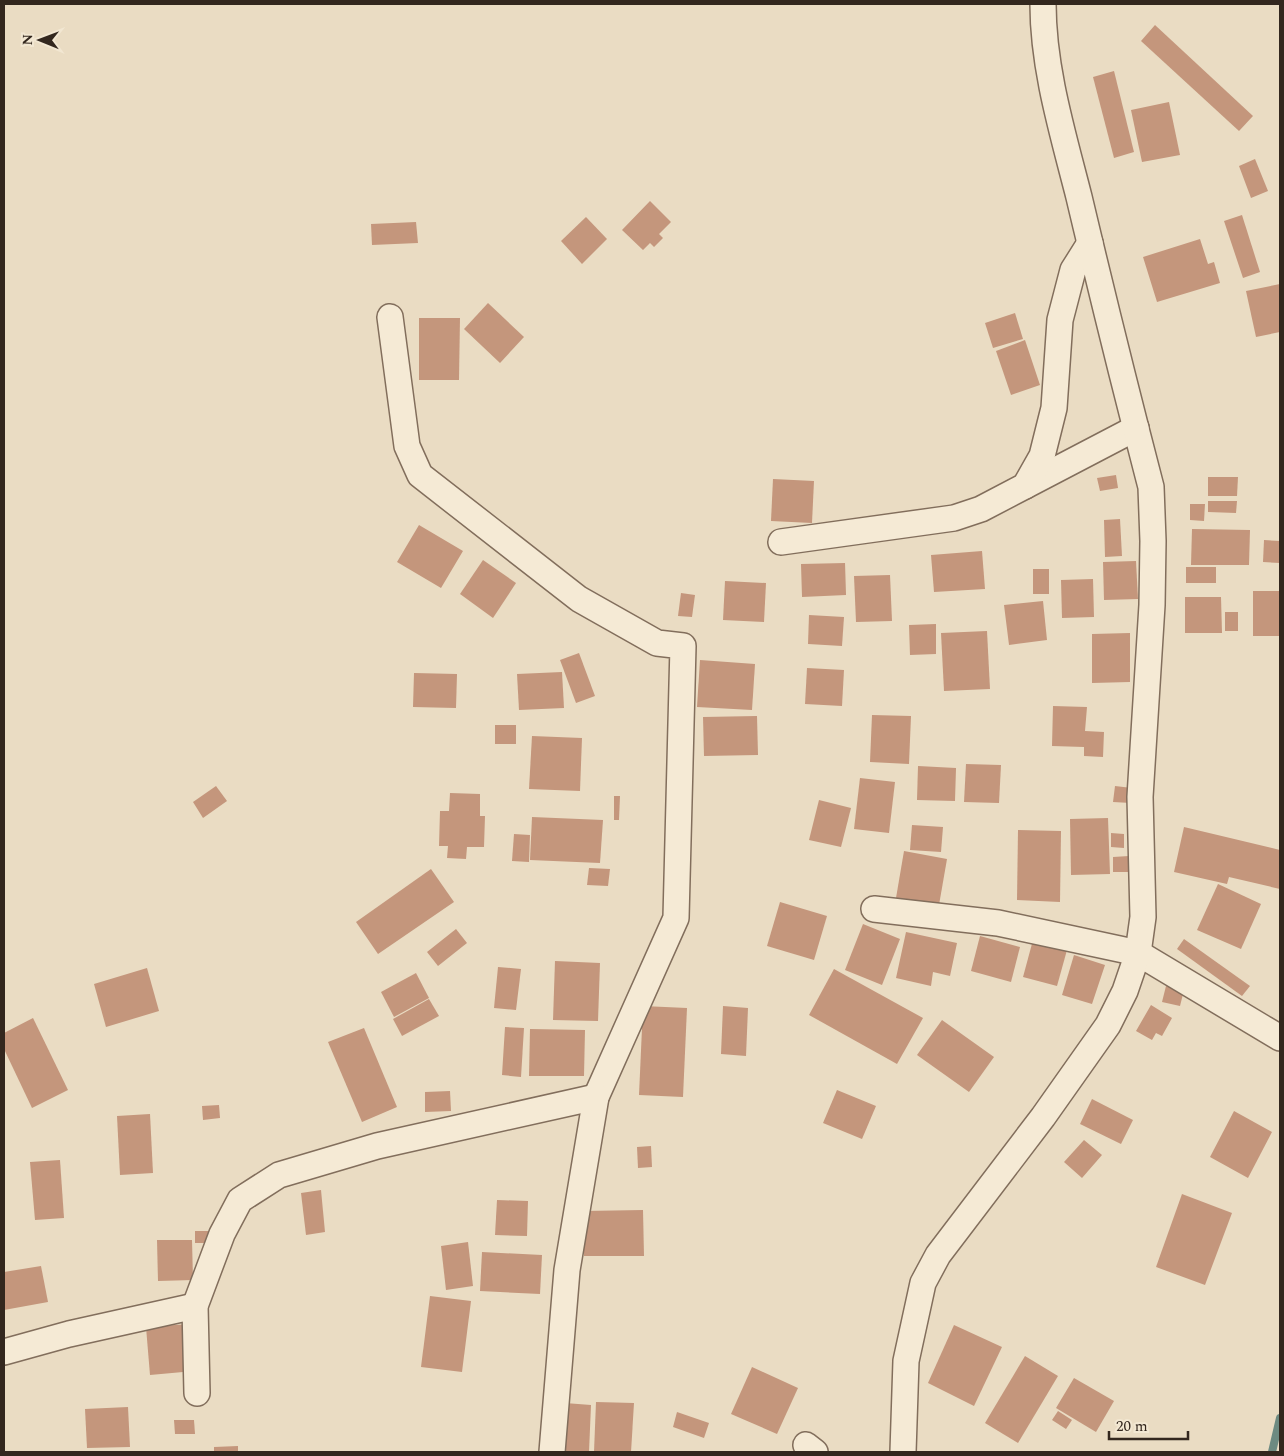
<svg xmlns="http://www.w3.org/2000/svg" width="1284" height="1456" font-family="Spectral,serif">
<rect width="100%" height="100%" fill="#eadcc3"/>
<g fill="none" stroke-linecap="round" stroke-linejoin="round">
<polyline stroke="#6d8a81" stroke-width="8" points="1272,1452 1280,1418"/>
</g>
<g fill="#c4967c">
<polygon points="1155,25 1253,116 1239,131 1141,41"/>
<polygon points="1114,71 1134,152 1114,158 1093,77"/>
<polygon points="1169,102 1180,155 1142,162 1131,110"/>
<polygon points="1255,159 1268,191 1251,198 1239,166"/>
<polygon points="650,201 671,222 659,234 663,238 654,247 650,243 643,250 622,230"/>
<polygon points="1242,215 1260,272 1243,278 1224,221"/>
<polygon points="586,217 607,239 582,264 561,241"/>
<polygon points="416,222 418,243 372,245 371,224"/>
<polygon points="1200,239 1208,264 1214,262 1220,283 1157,302 1143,257"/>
<polygon points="1280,284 1280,332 1256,337 1246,291"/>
<polygon points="488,303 524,337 500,363 464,329"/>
<polygon points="1015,313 1023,339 993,348 985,323"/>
<polygon points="419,318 460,318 459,380 419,380"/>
<polygon points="1025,340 1040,385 1011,395 996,351"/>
<polygon points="1116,475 1118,488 1100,491 1097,478"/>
<polygon points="1208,477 1238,477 1237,496 1208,496"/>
<polygon points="773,479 814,481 812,523 771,521"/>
<polygon points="1208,501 1237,501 1236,513 1208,512"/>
<polygon points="1190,504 1205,504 1204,521 1190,520"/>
<polygon points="1120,519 1122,556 1105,557 1104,520"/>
<polygon points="419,525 463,551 441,588 397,562"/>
<polygon points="1192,529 1250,530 1249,565 1191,565"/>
<polygon points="1264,540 1280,541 1280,563 1263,562"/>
<polygon points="982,551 985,589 934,592 931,555"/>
<polygon points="483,560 516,583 493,618 460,594"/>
<polygon points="1136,561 1138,599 1104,600 1103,562"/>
<polygon points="845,563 846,595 802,597 801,564"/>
<rect x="1186" y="567" width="30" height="16"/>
<rect x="1033" y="569" width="16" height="25"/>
<polygon points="890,575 892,621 856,622 854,576"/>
<polygon points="1093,579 1094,617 1062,618 1061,580"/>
<polygon points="725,581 766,583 764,622 723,620"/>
<rect x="1253" y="591" width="27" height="45"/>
<polygon points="681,593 695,595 692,617 678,616"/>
<polygon points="1185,597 1221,597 1222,633 1185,633"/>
<polygon points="1043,601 1047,640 1009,645 1004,605"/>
<rect x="1225" y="612" width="13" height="19"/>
<polygon points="809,615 844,617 842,646 808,644"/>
<polygon points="936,624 936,654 910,655 909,625"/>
<polygon points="987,631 990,689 944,691 941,633"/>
<polygon points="1130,633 1130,682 1092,683 1092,634"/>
<polygon points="579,653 595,696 576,703 560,660"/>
<polygon points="700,660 755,664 752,710 697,707"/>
<polygon points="807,668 844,670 842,706 805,704"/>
<polygon points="562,672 564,708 519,710 517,674"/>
<polygon points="414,673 457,674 456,708 413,707"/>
<polygon points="1053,706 1087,707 1085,731 1104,732 1103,757 1084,756 1084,747 1052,746"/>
<polygon points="872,715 911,716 909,764 870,762"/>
<polygon points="757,716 758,755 704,756 703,717"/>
<rect x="495" y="725" width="21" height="19"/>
<polygon points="532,736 582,738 580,791 529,789"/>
<polygon points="966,764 1001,765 999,803 964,802"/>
<polygon points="918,766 956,768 955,801 917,800"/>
<polygon points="860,778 895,782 889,833 854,829"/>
<polygon points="216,786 227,801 203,818 193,802"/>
<polygon points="1115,786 1132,788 1131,803 1113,802"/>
<polygon points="450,793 480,794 480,816 485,816 484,847 467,847 466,859 447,858 448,846 439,846 440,811 449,811"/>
<polygon points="614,796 620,796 619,820 614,820"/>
<polygon points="819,800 851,808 841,847 809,840"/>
<polygon points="532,817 603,820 600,863 530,860"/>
<polygon points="1108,818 1110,874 1071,875 1070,819"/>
<polygon points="912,825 943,827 941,852 910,850"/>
<polygon points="1184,827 1280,850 1280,889 1229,877 1227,884 1174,872"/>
<polygon points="1018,830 1061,831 1060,902 1017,900"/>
<polygon points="1111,833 1124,834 1124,848 1111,847"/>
<polygon points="514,834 530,835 529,862 512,861"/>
<polygon points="904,851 947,859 939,905 896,898"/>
<polygon points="1129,856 1129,872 1113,872 1113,857"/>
<polygon points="589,868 610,869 608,886 587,885"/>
<polygon points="431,869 454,902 378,954 356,922"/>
<polygon points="1218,884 1261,904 1241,949 1197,930"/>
<polygon points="780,902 827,916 814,960 767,946"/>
<polygon points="863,924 900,939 882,985 845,970"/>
<polygon points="456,929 467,943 438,966 427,952"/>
<polygon points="906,932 957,943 950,976 933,972 931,986 896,978"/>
<polygon points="980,936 1020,947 1011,982 971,971"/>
<polygon points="1184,939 1250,986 1242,996 1177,949"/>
<polygon points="1033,940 1067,950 1057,986 1023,977"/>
<polygon points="1074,955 1105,965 1092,1004 1062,995"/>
<polygon points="555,961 600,963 598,1021 553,1020"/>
<polygon points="498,967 521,969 516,1010 494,1008"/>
<polygon points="147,968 159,1011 106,1027 94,984"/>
<polygon points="834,969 923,1018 897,1064 809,1015"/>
<polygon points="416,973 429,998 394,1017 381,992"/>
<polygon points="1166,986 1184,990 1180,1006 1162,1002"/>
<polygon points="429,999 439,1016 402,1036 393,1019"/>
<polygon points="1151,1005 1172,1018 1162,1036 1156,1033 1152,1040 1136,1031"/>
<polygon points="643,1006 687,1008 683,1097 639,1095"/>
<polygon points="723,1006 748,1008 746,1056 721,1054"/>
<polygon points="33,1018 68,1090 32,1108 4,1049 4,1033"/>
<polygon points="942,1020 994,1057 969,1092 917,1055"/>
<polygon points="505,1027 524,1028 521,1077 502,1075"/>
<polygon points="364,1028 397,1107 362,1122 328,1042"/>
<polygon points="530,1029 585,1030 584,1076 529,1076"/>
<polygon points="837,1090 876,1106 862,1139 823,1123"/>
<polygon points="450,1091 451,1111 425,1112 425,1092"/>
<polygon points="1092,1099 1133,1120 1121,1144 1080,1124"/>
<polygon points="219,1105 220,1118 203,1120 202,1106"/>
<polygon points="1234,1111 1272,1132 1248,1178 1210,1157"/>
<polygon points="150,1114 153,1173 120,1175 117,1116"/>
<polygon points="1084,1140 1102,1155 1082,1178 1064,1162"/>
<polygon points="651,1146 652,1167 638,1168 637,1147"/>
<polygon points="60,1160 64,1218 35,1220 30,1162"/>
<polygon points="321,1190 325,1232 306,1235 301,1193"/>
<polygon points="1182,1194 1232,1213 1205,1285 1156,1267"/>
<polygon points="497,1200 528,1201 527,1236 495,1235"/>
<polygon points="643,1210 644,1256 584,1256 584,1211"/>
<rect x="195" y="1231" width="14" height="12"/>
<polygon points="157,1240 192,1240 193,1280 158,1281"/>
<polygon points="468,1242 473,1286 446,1290 441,1246"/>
<polygon points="482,1252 542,1255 540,1294 480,1291"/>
<polygon points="41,1266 48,1302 4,1310 4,1272"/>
<polygon points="430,1296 471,1301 462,1372 421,1367"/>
<polygon points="190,1324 194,1371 150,1375 146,1327"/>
<polygon points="954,1325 1002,1347 974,1406 928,1383"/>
<polygon points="1025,1356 1058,1376 1018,1443 985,1423"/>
<polygon points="752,1367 798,1388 777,1434 731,1414"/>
<polygon points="1074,1378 1114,1401 1096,1432 1056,1408"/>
<polygon points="596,1402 634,1403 631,1452 594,1452"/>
<polygon points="565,1403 591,1405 589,1452 563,1452"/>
<polygon points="128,1407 130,1447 87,1448 85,1409"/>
<polygon points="1058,1411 1072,1420 1066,1429 1052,1420"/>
<polygon points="677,1412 709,1423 704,1438 673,1427"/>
<polygon points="174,1420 194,1420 195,1434 175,1434"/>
<polygon points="238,1446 238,1452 214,1452 214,1447"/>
</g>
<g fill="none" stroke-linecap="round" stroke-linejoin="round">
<defs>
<g id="street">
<polyline points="390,317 407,446 420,475 579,599 657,643 683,646 676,918 596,1097 567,1270 552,1452"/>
<polyline points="1025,486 1136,428"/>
<polyline points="781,542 954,518 981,509 1025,486 1042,456 1054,408 1060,320 1073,270 1090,243"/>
<polyline points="874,909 998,923 1138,953 1280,1038"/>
<polyline points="4,1352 69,1334 195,1306"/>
<polyline points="197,1393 195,1306 222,1234 240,1200 279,1175 377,1146 596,1097"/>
<polyline points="806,1445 815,1452"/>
<path d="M 903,1452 L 906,1361 L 923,1283 L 938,1255 L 1043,1117 L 1108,1025 L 1125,991 L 1138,953 L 1143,917 L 1140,797 L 1152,605 L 1153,541 L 1151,487 C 1126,391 1102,294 1079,197 C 1063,134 1043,69 1043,4"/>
</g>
</defs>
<use href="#street" stroke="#826e5c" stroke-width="28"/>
<use href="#street" stroke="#f5ead5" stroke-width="25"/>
</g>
<rect width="1284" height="1456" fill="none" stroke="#33271e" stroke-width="10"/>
<g transform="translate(40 40) rotate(271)" stroke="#f2e7d2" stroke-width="4" paint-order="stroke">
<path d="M0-4L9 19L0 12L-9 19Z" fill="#33271e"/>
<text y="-8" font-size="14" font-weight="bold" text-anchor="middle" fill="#33271e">N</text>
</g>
<path d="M1109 1431v8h79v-8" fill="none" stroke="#33271e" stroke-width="2.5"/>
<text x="1116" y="1431" font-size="15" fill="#33271e" stroke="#f2e7d2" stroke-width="4" paint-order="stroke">20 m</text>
</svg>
